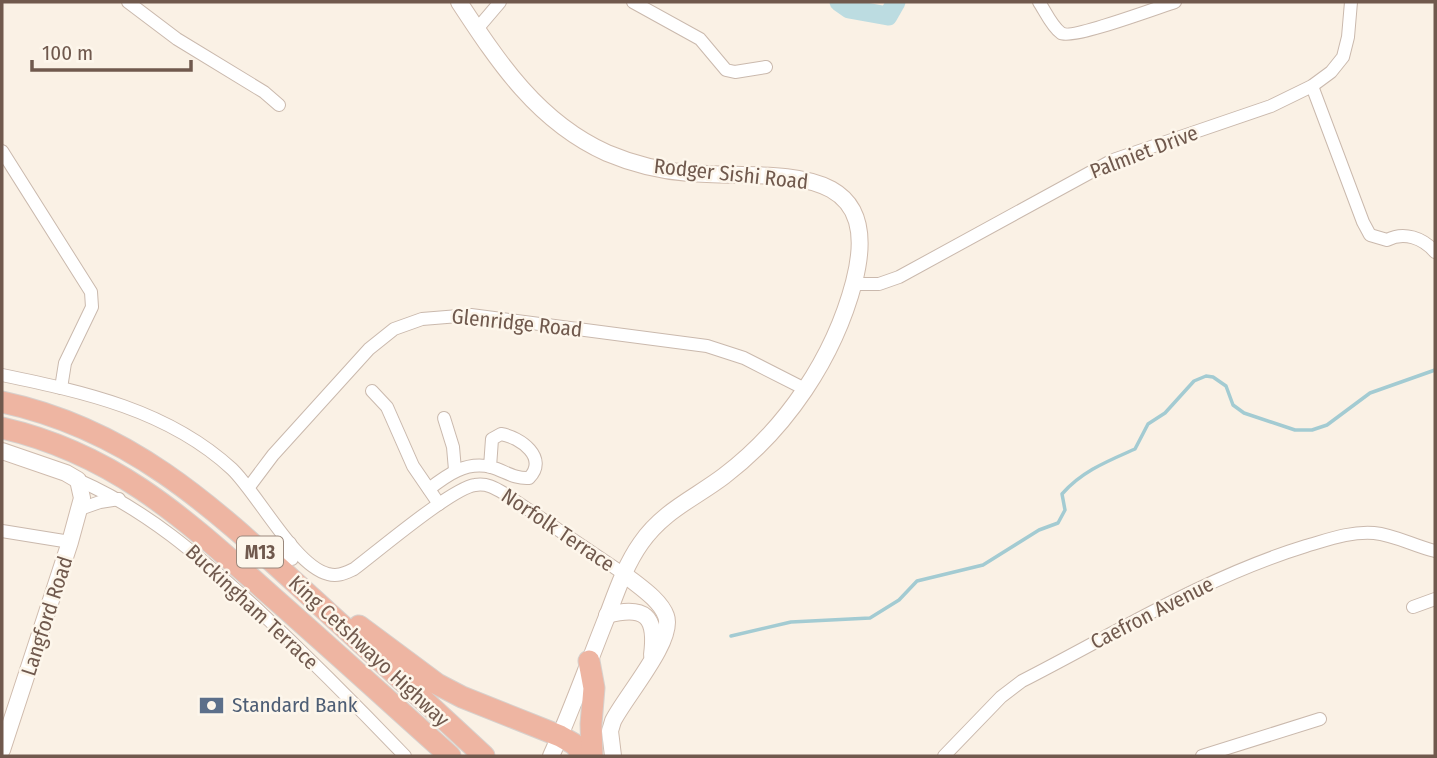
<svg xmlns="http://www.w3.org/2000/svg" width="1437" height="758" font-family="'Fira Sans Condensed',sans-serif">
<rect width="100%" height="100%" fill="#faf1e5"/>
<g fill="none" stroke-linecap="round" stroke-linejoin="round">
<path stroke="#a3cbd2" stroke-width="3.5" d="M 731,636 L 791,622 L 870,618 L 899,600 L 917,581 L 983,565 L 1039,530 L 1058,523 L 1065,510 L 1062,494 C 1082,471 1108,461 1135,449 L 1148,424 L 1165,413 L 1194,381 L 1206,376 L 1213,377 L 1226,386 L 1233,405 L 1244,413 L 1295,430 L 1312,430 L 1327,425 L 1370,393 L 1435,370"/>
<polyline stroke="#bcdce1" stroke-width="19" points="839,2 849,9 888,16 896,2"/>
<defs>
<g id="street">
<polyline points="128,2 177,39 264,92 279,105"/>
<polyline points="633,2 700,39 726,70 735,72 766,67"/>
<path d="M 1039,2 C 1045,11 1052,27 1061,33 C 1071,40 1159,7 1175,2"/>
<polyline points="477,29 500,2"/>
<path d="M 1312,86 L 1363,222 L 1370,235 L 1387,240 C 1404,231 1423,238 1435,252"/>
<polyline points="2,151 91,292 92,307 65,363 61,388"/>
<polyline points="854,284 879,284 899,277 1113,160 1271,106 1312,86 1331,72 1343,57 1348,37 1351,2"/>
<path d="M 2,375 C 84,392 168,410 232,469 C 258,494 295,566 328,574 C 338,577 345,573 354,569 C 378,551 452,488 475,485 C 487,483 495,488 505,494 L 624,574"/>
<polyline points="372,391 387,407 413,466 439,504"/>
<polyline points="444,418 453,447 455,470"/>
<path d="M 78,480 C 147,510 199,556 254,606 C 306,655 356,705 405,756"/>
<polyline points="249,487 273,455 369,349 394,329 422,319 471,315 707,346 744,358 805,389"/>
<path d="M 429,489 C 447,475 466,461 491,467 C 505,471 514,479 529,478 C 549,458 520,437 501,434 L 492,439 L 490,467"/>
<polyline points="80,509 100,502 119,499"/>
<polyline points="2,531 70,542"/>
<polyline points="290,543 286,553 292,559"/>
<polyline points="1413,607 1435,599"/>
<path d="M 944,756 L 1001,697 L 1022,681 C 1116,633 1205,577 1306,546 C 1327,540 1351,531 1374,533 C 1395,535 1414,546 1435,551"/>
<polyline points="1202,756 1320,719"/>
</g>
<g id="secondary">
<path d="M 459,2 C 499,63 538,122 607,153 C 633,164 661,171 689,173 C 770,180 887,155 854,282 C 834,358 786,429 724,476 C 695,498 663,511 641,543 C 626,564 617,590 608,614 C 589,661 572,710 551,756"/>
<polyline points="2,451 66,473 78,480 82,498 70,542 2,750"/>
<path d="M 607,615 C 645,605 657,616 652,655"/>
<path d="M 613,756 L 610,731 L 613,721 C 624,698 675,640 666,616 C 660,599 637,585 624,574"/>
</g>
<g id="highway">
<path d="M 2,402 C 133,430 216,510 312,598 C 369,650 427,703 484,756"/>
<path d="M 2,428 C 119,455 189,523 276,600 C 335,652 392,704 450,756"/>
<polyline points="359,626 437,684 462,697 560,736 574,744 585,756"/>
<polyline points="589,661 594,688 591,724 592,756"/>
</g>
</defs>
<use href="#street" stroke="#cab9ad" stroke-width="14"/>
<use href="#secondary" stroke="#cfbbad" stroke-width="18"/>
<use href="#highway" stroke="#d7d1cd" stroke-width="23"/>
<use href="#street" stroke="#fff" stroke-width="12"/>
<use href="#secondary" stroke="#fff" stroke-width="16"/>
<use href="#highway" stroke="#eeb5a2" stroke-width="21"/>
</g>
<defs>
<symbol id="bank-bare" viewBox="-9 -9 18 18"><path d="M-6-4H6V4H-6ZM0-2.3a2.3 2.3 0 1 0 0 4.6a2.3 2.3 0 1 0 0-4.6Z" fill="#5c6f8a" stroke="#fdf6eb" stroke-width="2.5" paint-order="stroke"/></symbol>
</defs>
<g fill-rule="evenodd">
<use href="#bank-bare" x="194" y="688" width="35" height="35"/>
</g>
<g text-anchor="middle" stroke-width="5" stroke-linejoin="round" paint-order="stroke">
<rect fill="#fdf6eb" stroke="#9a887c" stroke-width="2" x="237" y="536.5" width="46" height="31" rx="5"/>
<g font-size="19" font-weight="bold" fill="#70594d">
<text x="260" y="559">M13</text>
</g>
<g font-size="21" fill="#70594d" stroke="#fdf6eb">
<text transform="translate(1144 152) rotate(-21)" y="7">Palmiet Drive</text>
<text transform="translate(731 174) rotate(6)" y="7">Rodger Sishi Road</text>
<text transform="translate(517 323) rotate(6)" y="7">Glenridge Road</text>
<text transform="translate(558 530) rotate(34)" y="7">Norfolk Terrace</text>
<text transform="translate(252 607) rotate(43)" y="7">Buckingham Terrace</text>
<text transform="translate(1152 613) rotate(-27)" y="7">Caefron Avenue</text>
<text transform="translate(47 616) rotate(-72)" y="7">Langford Road</text>
<text transform="translate(369 651) rotate(43)" y="7">King Cetshwayo Highway</text>
</g>
<g font-size="21" fill="#4e5e75" stroke="#fdf6eb" text-anchor="start">
<text x="232" y="712">Standard Bank</text>
</g>
</g>
<rect width="1437" height="758" fill="none" stroke="#70594d" stroke-width="7"/>
<path d="M32 60v10h159v-10" fill="none" stroke="#70594d" stroke-width="3.5"/>
<text x="42" y="60" font-size="21" fill="#70594d" stroke="#fdf6eb" stroke-width="5" paint-order="stroke">100 m</text>
</svg>
